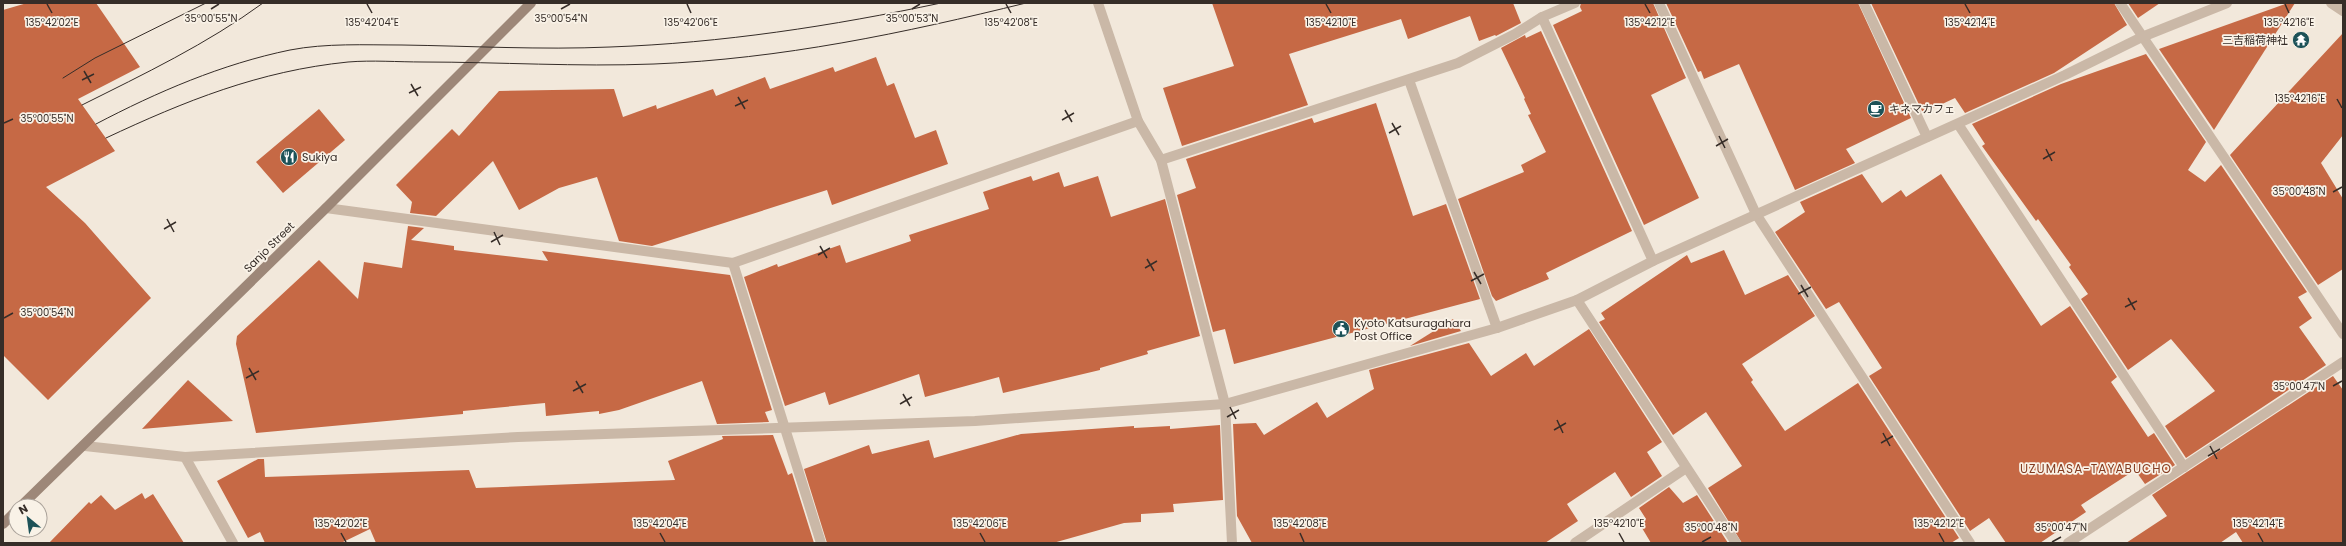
<svg xmlns="http://www.w3.org/2000/svg" width="2346" height="546" font-family="Poppins,'Noto Sans JP',sans-serif">
<rect width="100%" height="100%" fill="#f2e8db"/>
<g fill="#c66945">
<polygon points="27,3 96,3 140,67 78,99 115,151 46,187 85,223 151,298 48,400 3,355 3,10"/>
<polygon points="1212,3 1513,3 1521,23 1496,36 1495,35 1479,41 1470,16 1408,39 1401,19 1289,54 1308,105 1182,146 1163,88 1234,66"/>
<polygon points="1581,3 1653,3 1686,78 1651,95 1699,198 1644,225 1553,25 1582,11 1580,7"/>
<polygon points="1666,3 1858,3 1911,118 1846,149 1855,163 1795,190 1739,64 1704,79 1701,71 1698,72"/>
<polygon points="1871,3 2114,3 2127,25 2054,73 1965,113 1955,98 1923,113"/>
<polygon points="2128,3 2160,3 2138,18"/>
<polygon points="2288,3 2295,3 2214,130 2159,49"/>
<polygon points="1541,31 1632,231 1546,273 1549,279 1496,301 1492,296 1458,199 1524,172 1521,165 1546,152 1528,115 1531,114 1524,99 1525,98 1501,48 1525,35 1526,38"/>
<polygon points="2343,33 2343,135 2321,163 2343,199 2343,269 2318,285 2230,155"/>
<polygon points="2146,54 2206,142 2188,170 2205,182 2221,165 2307,292 2298,297 2312,318 2299,327 2326,365 2186,458 2165,426 2215,391 2171,339 2128,370 2081,299 2088,294 2069,267 2071,265 2038,219 2036,221 1982,146 1985,144 1972,124 2061,84"/>
<polygon points="876,57 887,86 894,83 915,138 936,130 948,164 832,205 827,190 652,246 619,241 597,177 559,188 519,210 493,161 436,216 410,213 412,202 396,185 452,129 459,136 499,91 614,89 623,117 656,105 657,109 713,89 716,96 765,77 770,89 833,67 835,72"/>
<polygon points="1376,103 1413,216 1446,204 1480,299 1234,364 1225,329 1213,332 1177,195 1196,188 1186,159 1312,118 1314,123"/>
<polygon points="319,109 345,140 283,193 256,162"/>
<polygon points="1059,172 1064,187 1098,176 1111,217 1165,199 1200,336 1147,351 1148,354 1100,368 1100,370 1003,393 999,377 925,397 919,374 829,405 825,392 785,406 744,277 777,264 778,267 840,245 846,263 911,241 909,235 989,209 983,192 1031,176 1033,181"/>
<polygon points="1862,174 1882,203 1901,190 1906,197 1941,174 2041,326 2070,306 2117,377 2111,382 2148,437 2154,433 2175,465 2145,484 2135,470 2081,505 2086,512 2040,543 2006,543 1989,518 1970,531 1869,376 1882,368 1839,302 1826,309 1775,232 1805,212 1800,202"/>
<polygon points="408,226 424,228 411,240 454,246 454,250 548,261 542,251 730,275 772,410 765,412 769,422 717,424 702,381 619,410 599,414 599,411 546,416 545,403 463,411 463,414 256,433 236,344 237,336 319,260 358,299 364,262 402,268"/>
<polygon points="1724,250 1745,295 1788,275 1815,316 1742,364 1753,380 1751,382 1785,431 1858,383 1959,538 1951,543 1742,543 1708,488 1742,466 1706,412 1673,435 1599,322 1605,319 1601,313 1687,255 1691,263"/>
<polygon points="1453,319 1461,331 1410,346"/>
<polygon points="1589,329 1662,442 1647,452 1662,476 1631,497 1615,472 1567,504 1578,521 1545,543 1252,543 1237,516 1233,424 1256,423 1264,435 1317,402 1327,418 1374,389 1369,370 1469,343 1491,376 1526,353 1534,366"/>
<polygon points="2333,376 2343,390 2343,543 2243,543 2236,532 2220,543 2126,543 2167,516 2152,495"/>
<polygon points="188,380 233,421 142,429"/>
<polygon points="1220,425 1223,500 1173,504 1174,512 1141,514 1141,522 1124,523 1053,543 827,543 804,469 869,445 872,454 929,440 934,458 1021,434 1134,426 1134,428 1170,426 1170,429"/>
<polygon points="773,435 788,475 792,473 814,543 376,543 370,529 341,543 265,543 260,532 248,538 217,481 258,459 264,459 265,477 469,470 476,488 675,480 668,461 723,439 722,436"/>
<polygon points="1669,487 1683,503 1697,495 1728,543 1651,543 1639,523 1646,519 1639,508"/>
<polygon points="142,493 145,499 153,494 184,543 49,543 89,502 91,504 101,495 115,510"/>
</g>
<g fill="none" stroke-linecap="round" stroke-linejoin="round">
<g stroke="#cab8a7" stroke-width="10">
<polyline points="1659,3 1756,214 1970,543"/>
<polyline points="1864,3 1927,137"/>
<polyline points="1542,17 1653,261"/>
<polyline points="1409,80 1497,328"/>
<polyline points="1958,124 2184,467"/>
<polyline points="326,208 733,263 1138,121"/>
<polyline points="733,263 821,543"/>
<polyline points="185,457 233,543"/>
</g>
<g stroke="#cab8a7" stroke-width="10">
<polyline points="1098,3 1138,121 1161,160 1225,404 1232,543"/>
<polyline points="2120,3 2343,334"/>
<polyline points="2331,3 2343,11"/>
<polyline points="1161,160 1458,63 1515,34 1542,17 1575,3"/>
<polyline points="1577,300 1736,543"/>
<polyline points="85,446 185,457 518,437 975,421 1225,404 1497,328 1577,300 1653,261 2065,75 2142,37 2227,3"/>
<polyline points="1575,543 1686,468"/>
<polyline points="2068,543 2343,362"/>
</g>
<g stroke="#9d8778" stroke-width="10">
<polyline points="21,506 326,208 531,3"/>
<polyline points="3,524 16,511"/>
</g>
<g stroke="#362d28" stroke-width="1">
<polyline points="63,78 95,58 206,3"/>
<path d="M 82,105 C 144,74 207,44 263,3"/>
<path d="M 96,124 C 157,92 222,64 290,50 C 326,43 365,45 402,45 C 471,46 541,50 610,47 C 722,43 832,26 941,3"/>
<path d="M 106,138 C 185,101 259,71 348,62 C 372,60 398,62 423,62 C 500,62 577,67 654,64 C 781,59 904,33 1026,3"/>
</g>
</g>
<path fill="none" stroke="#362d28" stroke-width="1.5" d="M 47,4 L 52,13M 367,4 L 372,13M 687,4 L 691,13M 1006,4 L 1011,13M 1326,4 L 1331,13M 1645,4 L 1650,13M 1965,4 L 1970,13M 2285,4 L 2289,13M 211,9 L 219,4M 561,9 L 570,4M 912,9 L 920,4M 84,71 L 91,83M 82,80 L 94,74M 411,84 L 418,96M 409,93 L 421,87M 738,97 L 745,109M 2337,99 L 2342,108M 735,106 L 748,100M 1065,110 L 1072,122M 1062,120 L 1074,113M 4,123 L 13,119M 1392,123 L 1399,135M 1389,133 L 1401,126M 1719,136 L 1725,148M 1716,146 L 1728,139M 2046,149 L 2052,161M 2043,159 L 2055,152M 2333,192 L 2342,187M 167,219 L 174,232M 164,229 L 176,222M 494,232 L 500,245M 491,242 L 503,235M 820,246 L 827,258M 818,255 L 830,248M 1147,259 L 1154,271M 1145,268 L 1157,261M 1474,272 L 1481,284M 1471,281 L 1484,274M 1801,285 L 1808,297M 1798,294 L 1811,287M 2128,298 L 2135,310M 2125,307 L 2137,301M 4,318 L 13,313M 249,368 L 256,380M 246,378 L 259,371M 576,381 L 583,393M 2333,386 L 2342,381M 573,391 L 586,384M 903,394 L 910,406M 900,404 L 912,397M 1230,407 L 1236,419M 1227,417 L 1239,410M 1557,420 L 1563,433M 1554,430 L 1566,423M 1883,433 L 1890,446M 1881,443 L 1893,436M 2210,446 L 2217,459M 2208,456 L 2220,449M 341,533 L 346,542M 660,533 L 665,542M 980,533 L 985,542M 1300,533 L 1304,542M 1619,533 L 1624,542M 1939,533 L 1944,542M 2258,533 L 2263,542M 1702,542 L 1711,537M 2052,542 L 2061,537"/>
<defs>
<symbol id="temple-disc" viewBox="-11 -11 22 22"><circle r="9.5" fill="#1d5258" stroke="#f9f2e7"/><path d="M0-6L5-2H3V0L6.5 2.5H4V6H1.5V3h-3V6H-4V2.5H-6.5L-3 0V-2H-5Z" fill="#fff"/></symbol>
<symbol id="cafe-disc" viewBox="-11 -11 22 22"><circle r="9.5" fill="#1d5258" stroke="#f9f2e7"/><path d="M-5.5-4.5H6V0H3Q3 3.5 0 3.5H-2.5Q-5.5 3.5-5.5 0ZM3-3.2v2h1.7v-2ZM-6 4.5H4V6H-6Z" fill="#fff"/></symbol>
<symbol id="restaurant-disc" viewBox="-11 -11 22 22"><circle r="9.5" fill="#1d5258" stroke="#f9f2e7"/><path d="M-5-6h1v4h1v-4h1v4h1v-4h1v5L-1.5 .5V6h-2V.5L-5-1ZM5-6V6H3V1.5H1.5Q1.5-4 5-6Z" fill="#fff"/></symbol>
<symbol id="civic-disc" viewBox="-11 -11 22 22"><circle r="9.5" fill="#1d5258" stroke="#f9f2e7"/><path d="M-.6-6.5H3V-4.5H.6V-3L4-1V1h2V6H-6V1h2V-1L-.6-3ZM-1.2 2.5V6h2.4V2.5Z" fill="#fff"/></symbol>
</defs>
<g fill-rule="evenodd">
<use href="#temple-disc" x="2291" y="30" width="20" height="20"/>
<use href="#cafe-disc" x="1866" y="99" width="20" height="20"/>
<use href="#restaurant-disc" x="279" y="147" width="20" height="20"/>
<use href="#civic-disc" x="1331" y="319" width="20" height="20"/>
</g>
<g text-anchor="middle" stroke-width="3.5" stroke-linejoin="round" paint-order="stroke">
<g font-size="11" fill="#362d28" stroke="#f9f2e7" text-anchor="start">
<text x="2288" y="44" text-anchor="end">三吉稲荷神社</text>
<text x="1889" y="113">キネマカフェ</text>
<text x="302" y="161">Sukiya</text>
<text x="1354" y="327">Kyoto Katsuragahara<tspan x="1354" dy="13">Post Office</tspan></text>
</g>
<g font-size="11" fill="#362d28" stroke="#f9f2e7">
<text transform="translate(269 247) rotate(-45)" y="4">Sanjo Street</text>
</g>
<g font-size="12" letter-spacing="1" fill="#853c21" stroke="#f9f2e7">
<text x="2096" y="473">UZUMASA-TAYABUCHO</text>
</g>
</g>
<g font-size="10" text-anchor="middle" fill="#362d28" stroke="#f9f2e7" stroke-width="3.5" stroke-linejoin="round" paint-order="stroke">
<text x="561" y="22">35°00'54"N</text>
<text x="211" y="22">35°00'55"N</text>
<text x="912" y="22">35°00'53"N</text>
<text x="52" y="26">135°42'02"E</text>
<text x="372" y="26">135°42'04"E</text>
<text x="691" y="26">135°42'06"E</text>
<text x="1011" y="26">135°42'08"E</text>
<text x="1331" y="26">135°42'10"E</text>
<text x="1970" y="26">135°42'14"E</text>
<text x="1650" y="26">135°42'12"E</text>
<text x="2289" y="26">135°42'16"E</text>
<text x="2300" y="102">135°42'16"E</text>
<text x="47" y="122">35°00'55"N</text>
<text x="2299" y="195">35°00'48"N</text>
<text x="47" y="316">35°00'54"N</text>
<text x="2299" y="390">35°00'47"N</text>
<text x="341" y="527">135°42'02"E</text>
<text x="660" y="527">135°42'04"E</text>
<text x="980" y="527">135°42'06"E</text>
<text x="1300" y="527">135°42'08"E</text>
<text x="1619" y="527">135°42'10"E</text>
<text x="1939" y="527">135°42'12"E</text>
<text x="2258" y="527">135°42'14"E</text>
<text x="1711" y="531">35°00'48"N</text>
<text x="2061" y="531">35°00'47"N</text>
</g>
<rect width="2346" height="546" fill="none" stroke="#362d28" stroke-width="8"/>
<g transform="translate(28 518) rotate(331)"><circle r="19" fill="#f9f2e7" stroke="#aba39b"/>
<path d="M0-3L7 15L0 10L-7 15Z" fill="#1d5258"/>
<text y="-6" font-size="11" font-weight="bold" text-anchor="middle" fill="#362d28">N</text>
</g>
</svg>
